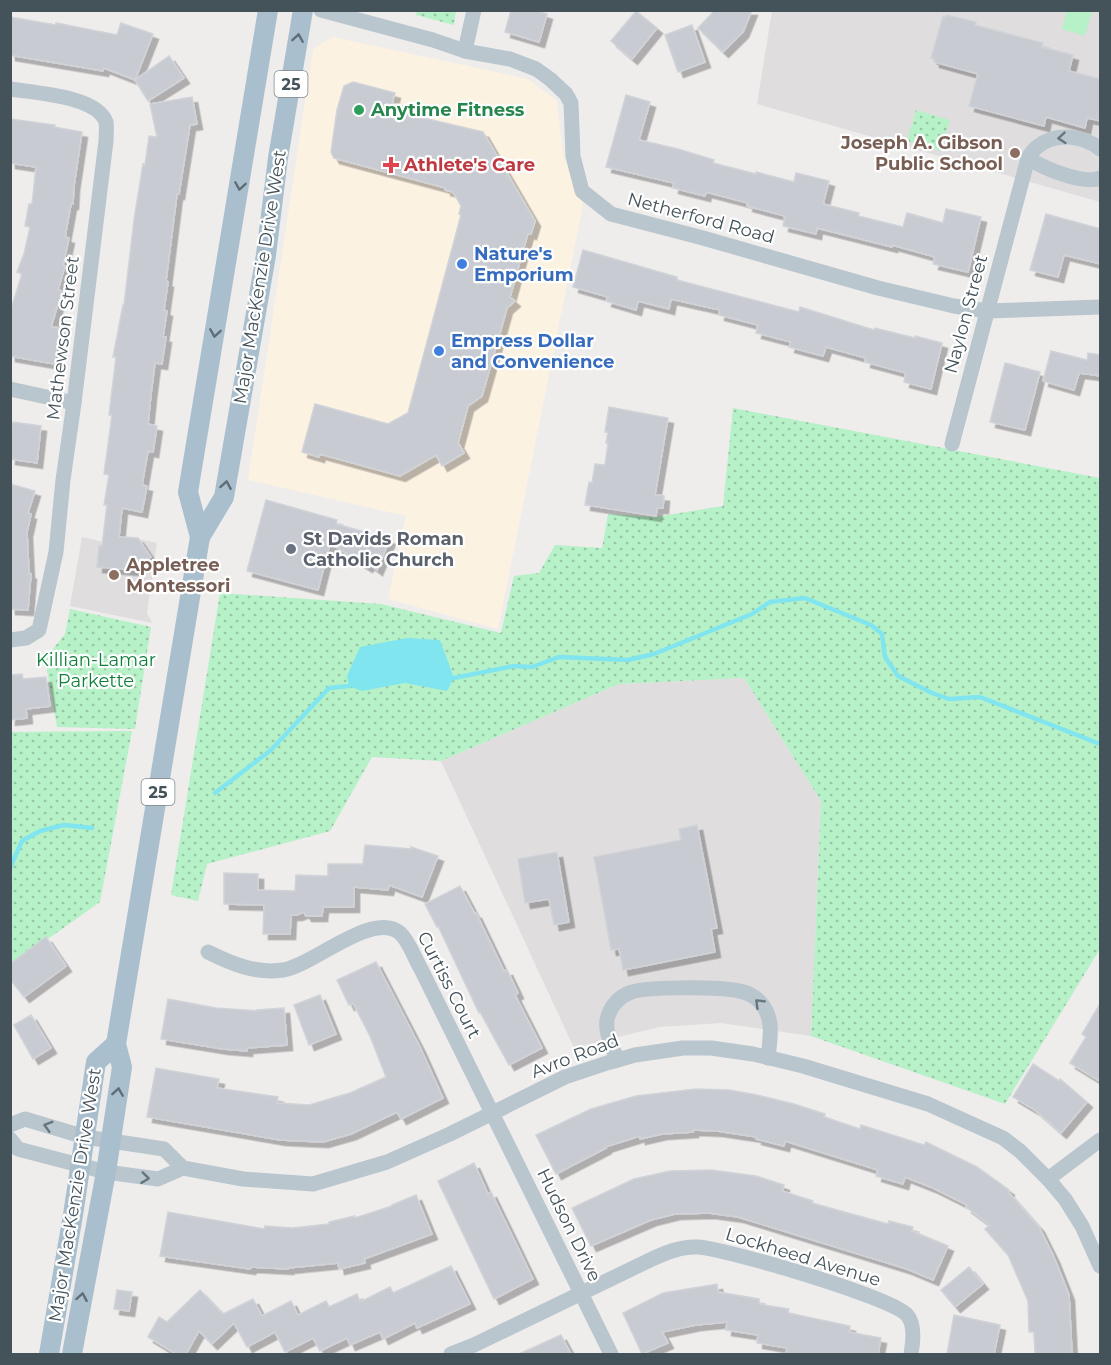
<svg xmlns="http://www.w3.org/2000/svg" width="1111" height="1365" font-family="Montserrat,sans-serif">
<defs>
<pattern id="park-dots" width="8" height="8" patternUnits="userSpaceOnUse" patternTransform="scale(1.5)"><rect width="8" height="8" fill="#b6f1c7"/><path d="M2 2h.1M6 6h.1" fill="none" stroke="#96c6a5" stroke-width="1.8" stroke-linecap="round"/></pattern>
<filter id="shadow"><feDropShadow dx="5.5" dy="5.5" stdDeviation="0" flood-color="#0004"/></filter>
</defs>
<rect width="100%" height="100%" fill="#efecec"/>
<polygon fill="#fcf2e2" points="333,37 528,79 557,101 563,155 583,205 498,629 388,599 406,516 248,480 313,49"/>
<g fill="#e0ddde">
<polygon points="772,11 1100,11 1100,202 757,104"/>
<polygon points="125,536 157,543 147,613 152,623 70,606 82,537 112,544"/>
<polygon points="744,678 821,801 811,1036 721,1023 659,1027 574,1048 441,761 619,684"/>
</g>
<g fill="url(#park-dots)">
<polygon points="417,11 456,11 454,25 416,15"/>
<polygon points="916,110 950,120 941,151 907,141"/>
<polygon points="733,408 1100,478 1100,949 1005,1104 811,1036 821,801 744,678 619,684 441,761 372,757 330,831 207,864 198,901 171,895 220,593 381,604 501,633 514,576 539,573 555,545 602,548 608,514 655,517 723,506"/>
<polygon points="70,609 151,627 135,729 57,727 45,659 65,634"/>
<polygon points="132,731 100,902 11,965 11,732"/>
</g>
<polygon fill="#b6f1c7" points="1067,11 1092,11 1085,36 1062,29"/>
<polygon fill="#81e5f0" points="407,638 440,640 454,678 447,691 405,683 362,691 349,686 347,676 360,647"/>
<g fill="none" stroke-linecap="round" stroke-linejoin="round">
<g stroke="#81e5f0" stroke-width="4.5">
<polyline points="454,678 514,666 532,667 559,657 628,660 654,654 752,614 770,602 805,598 871,625 882,634 885,657 898,676 932,693 949,699 980,697 1100,744"/>
<polyline points="215,793 271,750 329,688 349,686"/>
<polyline points="10,868 22,841 40,831 64,825 92,828"/>
</g>
</g>
<g fill="#c8ccd2" stroke="#d0d3d8" stroke-width="1.5" filter="url(#shadow)">
<polygon points="511,10 534,10 547,14 539,42 505,32"/>
<polygon points="715,10 752,10 743,32 723,52 698,28"/>
<polygon points="636,11 657,28 632,59 611,41"/>
<polygon points="947,15 976,22 975,25 1043,43 1042,47 1073,55 1069,71 1101,79 1101,121 1087,118 1085,128 1046,117 1044,126 969,106 978,74 934,62 934,59 931,58 943,16 946,17"/>
<polygon points="10,17 56,25 56,23 117,35 121,23 153,34 135,80 104,68 103,71 10,55"/>
<polygon points="692,25 705,62 678,72 665,35"/>
<polygon points="169,56 184,78 148,101 135,80"/>
<polygon points="353,82 395,93 392,103 416,109 415,116 483,132 535,221 531,234 528,233 510,297 515,301 507,308 482,396 468,406 458,443 464,453 442,466 436,455 400,476 320,454 319,457 302,452 315,404 388,424 408,413 461,215 459,214 461,206 453,192 445,190 446,188 334,158 331,152 337,110 344,86"/>
<polygon points="626,95 650,102 639,140 678,149 714,160 713,163 756,174 756,172 794,182 796,173 829,181 823,204 859,213 858,216 903,227 907,213 943,223 946,209 981,217 968,272 933,264 935,257 892,245 892,247 817,228 816,234 783,226 785,216 747,206 748,203 706,192 705,196 673,188 674,183 606,167"/>
<polygon points="192,97 197,124 190,125 179,194 177,194 166,281 168,282 164,310 167,311 163,337 166,337 162,364 155,363 151,394 148,424 157,426 153,452 148,451 142,485 147,486 142,512 122,508 119,537 138,538 151,557 135,570 97,567 99,546 102,546 107,505 104,505 109,475 104,474 112,415 109,415 116,357 113,357 123,305 124,305 134,220 143,164 145,165 149,136 157,137 150,104"/>
<polygon points="10,119 55,125 54,127 82,132 74,186 73,204 71,204 65,237 69,238 63,265 65,266 58,290 62,291 51,327 60,328 54,364 10,356 10,312 22,274 17,272 24,254 30,227 25,226 29,204 32,204 36,167 10,163"/>
<polygon points="1046,214 1101,229 1101,264 1064,255 1058,277 1030,270"/>
<polygon points="583,250 677,277 677,280 799,312 800,307 874,330 875,328 915,338 915,336 942,343 931,389 904,382 906,373 865,362 866,358 826,347 823,356 789,347 791,342 756,333 758,325 719,315 720,310 671,299 669,309 638,301 636,310 606,301 608,297 573,287"/>
<polygon points="1051,351 1087,360 1088,353 1101,355 1101,376 1079,373 1074,390 1043,381"/>
<polygon points="1005,363 1040,372 1025,430 990,422"/>
<polygon points="609,407 668,418 655,495 664,496 663,508 657,508 656,516 585,505 589,482 592,483 595,464 605,465 608,443 606,443 608,432 605,432"/>
<polygon points="12,422 41,426 37,463 10,459"/>
<polygon points="10,484 35,491 28,513 31,514 27,532 29,573 31,574 28,610 10,609"/>
<polygon points="266,500 337,520 336,524 390,539 377,570 369,564 367,567 330,543 318,590 247,571"/>
<polygon points="22,674 23,679 46,677 50,706 26,709 27,718 10,720 10,675"/>
<polygon points="697,825 717,928 711,929 715,952 623,970 619,949 611,950 594,857 681,840 679,829"/>
<polygon points="365,845 411,849 411,847 438,856 422,897 389,885 388,890 354,887 354,907 323,907 322,916 306,916 304,912 297,915 291,915 290,934 263,934 264,905 224,904 224,873 258,874 258,890 295,891 296,875 328,876 328,864 363,864"/>
<polygon points="557,852 569,922 554,925 549,899 525,903 518,859"/>
<polygon points="460,886 475,914 476,913 504,971 507,970 518,993 515,995 542,1048 509,1065 480,1012 479,1013 438,926 437,927 425,904"/>
<polygon points="46,937 66,966 24,997 10,979 10,964"/>
<polygon points="376,962 420,1047 443,1098 401,1119 397,1112 351,1134 323,1142 280,1140 147,1117 156,1068 219,1079 217,1088 278,1097 277,1103 309,1105 350,1093 386,1077 370,1036 353,1003 349,1005 337,980"/>
<polygon points="320,995 336,1034 309,1045 294,1005"/>
<polygon points="168,999 216,1008 258,1011 257,1010 284,1008 287,1045 247,1048 247,1051 223,1049 161,1039"/>
<polygon points="1101,1002 1101,1082 1070,1063 1086,1037 1082,1034"/>
<polygon points="31,1015 51,1048 33,1059 14,1025"/>
<polygon points="1033,1064 1059,1081 1060,1079 1087,1102 1061,1133 1035,1110 1013,1097"/>
<polygon points="696,1089 729,1090 757,1095 794,1104 825,1114 824,1117 860,1129 861,1125 924,1145 926,1142 977,1167 1009,1190 1008,1192 1039,1227 1054,1257 1069,1295 1072,1354 1035,1354 1034,1332 1029,1332 1028,1301 1008,1255 985,1229 990,1225 966,1207 967,1205 933,1188 905,1177 903,1184 876,1176 878,1170 785,1141 784,1146 756,1139 757,1137 717,1131 693,1130 693,1132 662,1134 640,1139 640,1136 605,1147 606,1148 556,1174 536,1135 591,1109 636,1096"/>
<polygon points="474,1163 488,1194 491,1192 533,1279 494,1299 438,1181"/>
<polygon points="711,1170 756,1176 784,1185 782,1191 813,1201 812,1203 888,1224 889,1221 913,1227 912,1231 948,1246 933,1280 907,1269 738,1217 709,1213 675,1214 651,1220 591,1246 572,1208 634,1179 670,1171"/>
<polygon points="416,1195 432,1234 364,1259 365,1263 339,1269 338,1263 288,1268 288,1269 251,1267 250,1269 160,1256 168,1212 264,1229 265,1226 292,1228 329,1224 329,1222 355,1216 355,1218 392,1206 392,1205"/>
<polygon points="451,1266 470,1304 417,1328 415,1323 383,1339 380,1332 350,1345 347,1338 320,1351 313,1338 285,1352 275,1332 247,1347 234,1323 212,1344 199,1331 186,1354 176,1354 148,1337 159,1317 167,1322 200,1290 223,1314 253,1299 262,1316 291,1301 298,1315 326,1301 329,1307 357,1294 360,1302 390,1287 393,1293"/>
<polygon points="969,1267 983,1284 955,1307 941,1290"/>
<polygon points="717,1284 718,1292 759,1299 759,1304 789,1309 788,1313 850,1326 849,1332 881,1338 878,1354 786,1354 787,1348 757,1343 758,1335 726,1330 727,1322 696,1325 662,1332 668,1343 642,1354 623,1313 663,1293"/>
<polygon points="117,1290 132,1292 129,1311 114,1309"/>
<polygon points="954,1315 1000,1325 994,1354 947,1354"/>
<polygon points="561,1335 571,1354 519,1354"/>
</g>
<g fill="none" stroke-linecap="round" stroke-linejoin="round">
<g stroke="#b9c6cd" stroke-width="15">
<polyline points="321,10 433,40 465,51 510,59 536,69 550,79 566,94 571,103 573,156 582,191 611,214 703,238 878,288 954,306 987,311 1100,307"/>
<polyline points="465,51 474,10"/>
<path d="M 10,89 C 35,93 97,96 106,122 C 107,127 106,136 106,141 L 74,403 L 63,480 L 56,552 L 39,630 L 26,638 L 10,640"/>
<path d="M 1028,158 C 1043,168 1083,185 1100,178"/>
<polyline points="10,389 74,403"/>
<path d="M 952,444 L 1028,158 C 1030,155 1033,150 1037,147 C 1055,132 1083,135 1100,149"/>
<path d="M 208,952 C 232,964 256,974 283,970 C 312,966 373,910 400,933 C 409,941 415,959 421,969 L 611,1354"/>
<path d="M 617,1060 C 613,1046 603,1030 608,1016 C 611,1006 619,997 629,993 C 643,986 722,987 739,991 C 746,992 754,996 759,1001 C 775,1017 770,1038 768,1058"/>
<polyline points="10,1125 25,1119 85,1137 164,1149 183,1168 243,1179 313,1184 387,1162 450,1134 565,1077 607,1063 635,1055 683,1048 711,1048 753,1054 803,1066 928,1104 1003,1138 1020,1151 1048,1179 1065,1199 1082,1226 1100,1266"/>
<polyline points="10,1139 18,1149 106,1172 158,1179 183,1168"/>
<polyline points="1048,1179 1100,1140"/>
<path d="M 451,1354 L 474,1345 L 650,1260 C 665,1253 681,1246 698,1247 C 727,1249 891,1297 907,1315 C 915,1324 913,1343 911,1354"/>
</g>
<g stroke="#aabfcd" stroke-width="20">
<polyline points="200,537 188,492 268,10"/>
<polyline points="49,1354 73,1215 96,1062 116,1044"/>
<polyline points="72,1354 106,1172 122,1067 116,1044 200,537 224,497 266,255 278,158 303,10"/>
</g>
</g>
<defs><path id="oneway-chevron" d="M-2-3.5L2.5 0L-2 3.5" fill="none" stroke-width="1.6" stroke-linecap="round" stroke-linejoin="round" transform="scale(1.5)"/></defs>
<g stroke="#5e6d77">
<use href="#oneway-chevron" transform="translate(298 38) rotate(-81)"/>
<use href="#oneway-chevron" transform="translate(240 186) rotate(99)"/>
<use href="#oneway-chevron" transform="translate(215 333) rotate(99)"/>
<use href="#oneway-chevron" transform="translate(226 485) rotate(-80)"/>
<use href="#oneway-chevron" transform="translate(118 1092) rotate(-81)"/>
<use href="#oneway-chevron" transform="translate(82 1297) rotate(-80)"/>
</g>
<g stroke="#67757c">
<use href="#oneway-chevron" transform="translate(1062 138) rotate(175)"/>
<use href="#oneway-chevron" transform="translate(759 1003) rotate(-135)"/>
<use href="#oneway-chevron" transform="translate(48 1126) rotate(-164)"/>
<use href="#oneway-chevron" transform="translate(145 1178) rotate(7)"/>
</g>
<circle fill="#2e9e5b" stroke="#fff" stroke-width="2" cx="359" cy="110" r="6"/>
<g fill="#8d6e63" stroke="#fff" stroke-width="2">
<circle cx="1015" cy="153" r="6"/>
<circle cx="114" cy="575" r="6"/>
</g>
<path fill="#e0444e" stroke="#fff" stroke-width="2" d="M388 156h6v6h6v6h-6v6h-6v-6h-6v-6h6z"/>
<g fill="#3f7fe0" stroke="#fff" stroke-width="2">
<circle cx="462" cy="264" r="6"/>
<circle cx="439" cy="351" r="6"/>
</g>
<circle fill="#6b7280" stroke="#fff" stroke-width="2" cx="291" cy="549" r="6"/>
<g text-anchor="middle" stroke-width="4.5" stroke-linejoin="round" paint-order="stroke">
<g fill="#fff" stroke="#7c868c" stroke-width="1.5">
<rect x="274.5" y="71" width="33" height="26" rx="4.5"/>
<rect x="141.5" y="779" width="33" height="26" rx="4.5"/>
</g>
<g font-size="16" font-weight="bold" fill="#44525a">
<text x="291" y="90">25</text>
<text x="158" y="798">25</text>
</g>
<g font-size="18" font-weight="bold" fill="#27864d" stroke="#fff" text-anchor="start">
<text x="371" y="116">Anytime Fitness</text>
</g>
<g font-size="18" font-weight="bold" fill="#785e54" stroke="#fff" text-anchor="end">
<text x="1003" y="149">Joseph A. Gibson<tspan x="1003" dy="21">Public School</tspan></text>
<text x="126" y="571" text-anchor="start">Appletree<tspan x="126" dy="21">Montessori</tspan></text>
</g>
<g font-size="18" font-weight="bold" fill="#be3a42" stroke="#fff" text-anchor="start">
<text x="404" y="171">Athlete's Care</text>
</g>
<g font-size="18" fill="#44525a" stroke="#fff">
<text transform="translate(701 218) rotate(15)" y="6">Netherford Road</text>
<text transform="translate(260 277) rotate(-81)" y="6">Major MacKenzie Drive West</text>
<text transform="translate(966 314) rotate(-75)" y="6">Naylon Street</text>
<text transform="translate(63 338) rotate(-83)" y="6">Mathewson Street</text>
<text transform="translate(449 985) rotate(63)" y="6">Curtiss Court</text>
<text transform="translate(575 1056) rotate(-21)" y="6">Avro Road</text>
<text transform="translate(75 1195) rotate(-81)" y="6">Major MacKenzie Drive West</text>
<text transform="translate(569 1225) rotate(64)" y="6">Hudson Drive</text>
<text transform="translate(803 1257) rotate(17)" y="6">Lockheed Avenue</text>
</g>
<g font-size="18" font-weight="bold" fill="#366cbe" stroke="#fff" text-anchor="start">
<text x="474" y="260">Nature's<tspan x="474" dy="21">Emporium</tspan></text>
<text x="451" y="347">Empress Dollar<tspan x="451" dy="21">and Convenience</tspan></text>
</g>
<g font-size="18" font-weight="bold" fill="#5b616d" stroke="#fff" text-anchor="start">
<text x="303" y="545">St Davids Roman<tspan x="303" dy="21">Catholic Church</tspan></text>
</g>
<g font-size="18" fill="#117f3c" stroke="#fff">
<text x="96" y="666">Killian-Lamar<tspan x="96" dy="21">Parkette</tspan></text>
</g>
</g>
<rect width="1111" height="1365" fill="none" stroke="#44525a" stroke-width="24"/>
</svg>
